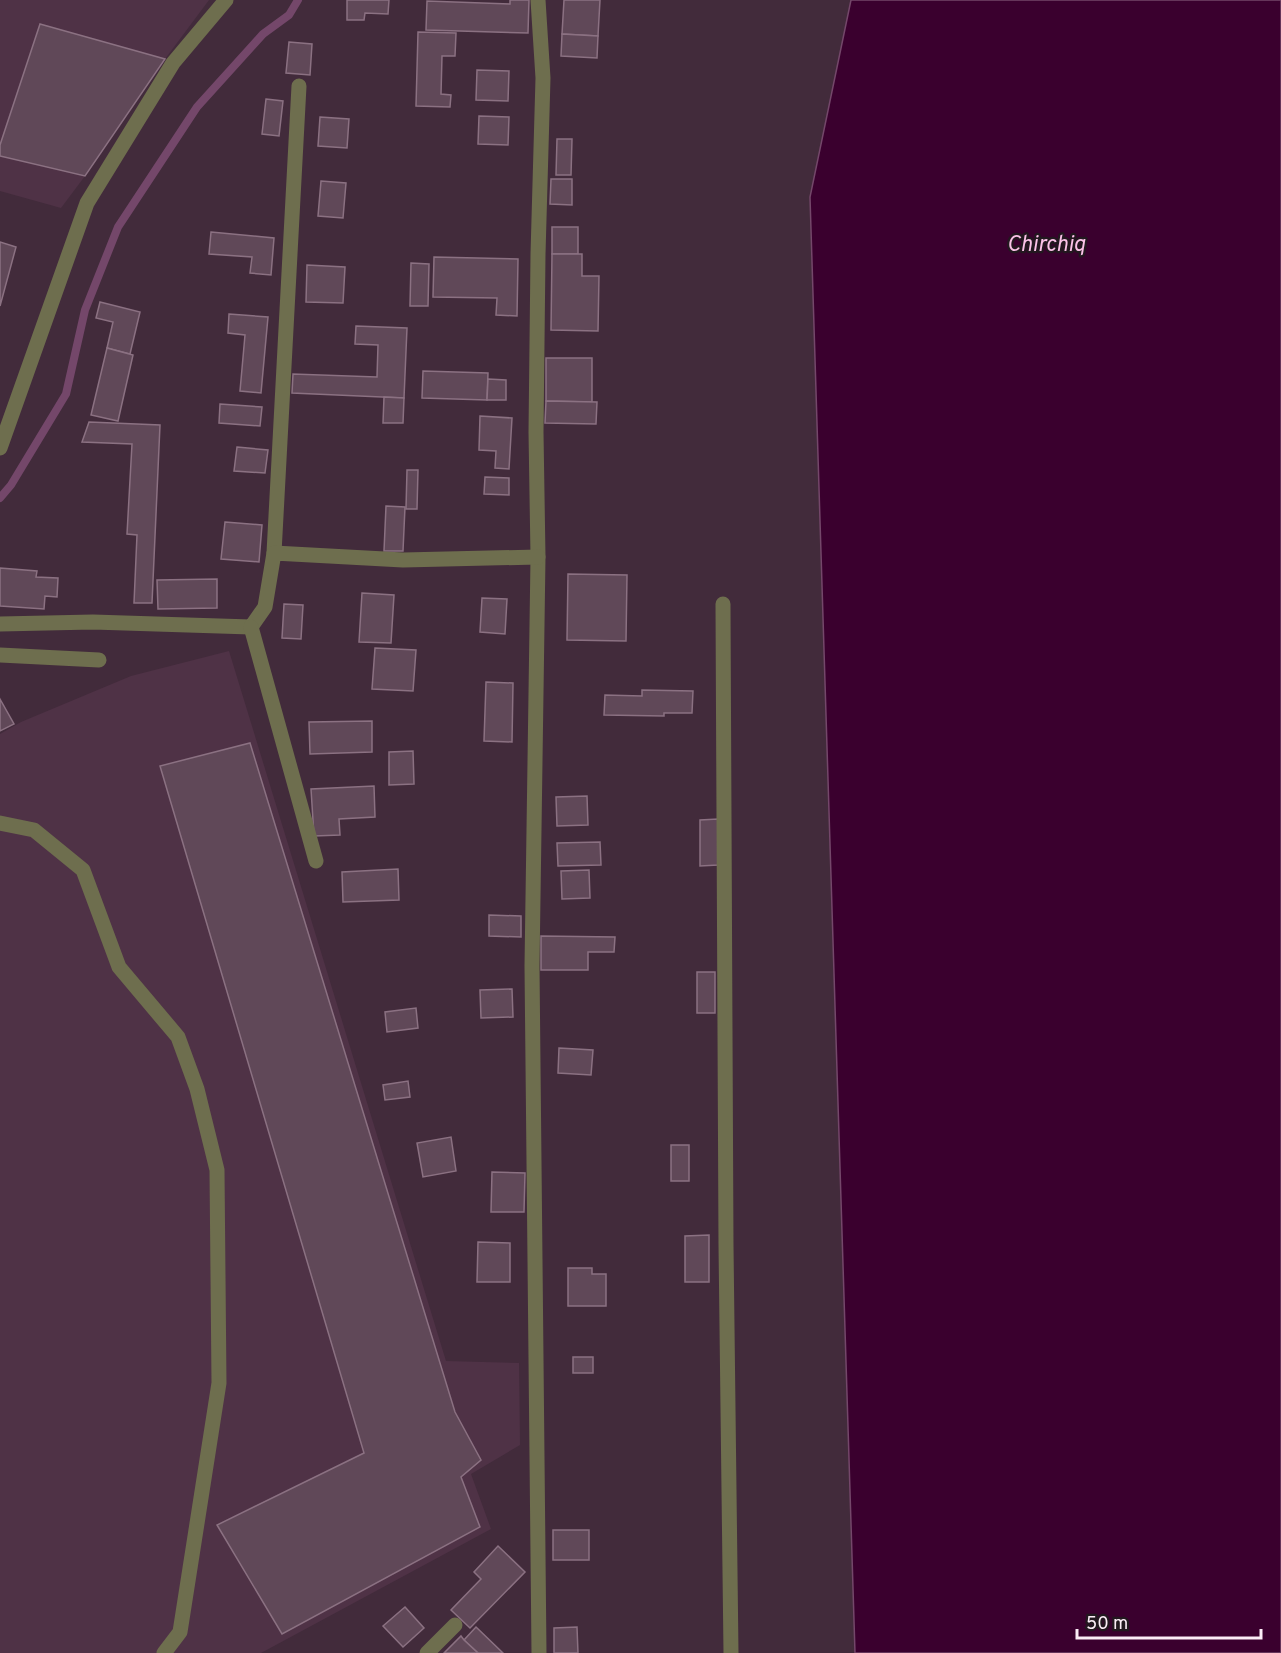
<svg xmlns="http://www.w3.org/2000/svg" width="1281" height="1653" font-family="Overpass,sans-serif">
<rect width="100%" height="100%" fill="#422b3b"/>
<g fill="#4f3246">
<polygon points="0,0 209,0 165,59 85,176 61,208 0,191"/>
<polygon points="229,651 446,1361 519,1363 520,1445 471,1474 491,1529 261,1653 0,1653 0,734 21,722 131,676"/>
</g>
<polygon fill="#3a002e" stroke="#74476a" stroke-width="1.5" points="851,0 1281,0 1281,1653 855,1653 810,197"/>
<g fill="none" stroke-linecap="round" stroke-linejoin="round">
<polyline stroke="#74476a" stroke-width="8" points="0,498 11,485 66,394 85,310 118,227 197,107 263,34 289,15 298,0"/>
</g>
<g fill="#604858" stroke="#8b7182" stroke-width="1.5">
<polygon points="347,0 389,0 388,14 365,13 364,20 347,20"/>
<polygon points="510,0 529,0 528,33 426,30 427,1 510,4"/>
<polygon points="564,0 600,0 598,36 562,34"/>
<polygon points="40,24 165,59 85,176 0,156 0,145"/>
<polygon points="418,32 456,33 455,56 442,56 441,94 451,95 450,107 416,106"/>
<polygon points="562,34 598,36 597,58 561,56"/>
<polygon points="289,42 312,44 310,75 286,73"/>
<polygon points="477,70 509,71 508,101 476,100"/>
<polygon points="266,99 283,101 279,136 262,134"/>
<polygon points="479,116 509,117 508,145 478,144"/>
<polygon points="320,117 349,119 347,148 318,146"/>
<polygon points="557,139 572,139 571,175 556,175"/>
<polygon points="551,179 572,179 572,205 550,204"/>
<polygon points="321,181 346,183 343,218 318,216"/>
<rect x="552" y="227" width="26" height="27"/>
<polygon points="211,232 274,238 271,275 250,273 252,257 209,254"/>
<polygon points="0,242 16,247 0,306"/>
<polygon points="552,254 582,254 582,276 599,276 598,331 551,330"/>
<polygon points="434,257 518,259 517,316 496,315 497,298 433,297"/>
<polygon points="411,263 429,264 428,306 410,306"/>
<polygon points="307,265 345,267 343,303 306,302"/>
<polygon points="100,302 140,312 130,354 107,348 113,322 96,318"/>
<polygon points="229,314 268,317 261,393 240,391 245,335 228,333"/>
<polygon points="356,326 407,328 404,398 292,393 293,374 377,377 378,345 355,344"/>
<polygon points="107,348 133,355 118,421 91,415"/>
<polygon points="546,358 592,358 592,402 546,401"/>
<polygon points="423,371 488,373 487,400 422,398"/>
<polygon points="488,379 506,380 506,400 487,400"/>
<polygon points="384,397 404,398 403,423 383,423"/>
<polygon points="546,401 597,402 596,424 545,423"/>
<polygon points="220,404 262,407 260,426 219,423"/>
<polygon points="480,416 512,418 509,469 495,468 496,451 479,450"/>
<polygon points="89,422 160,425 152,603 134,603 137,535 127,534 132,444 82,442"/>
<polygon points="237,447 268,450 265,473 234,471"/>
<polygon points="407,470 418,470 417,509 406,509"/>
<polygon points="485,477 509,478 509,495 484,494"/>
<polygon points="386,506 405,507 403,551 384,551"/>
<polygon points="225,522 262,525 259,562 221,559"/>
<polygon points="0,568 37,571 36,577 58,578 57,597 45,596 44,609 0,606"/>
<polygon points="568,574 627,575 626,641 567,640"/>
<polygon points="217,579 217,608 158,609 157,580"/>
<polygon points="362,593 394,595 391,643 359,642"/>
<polygon points="482,598 507,599 505,634 480,632"/>
<polygon points="284,604 303,605 301,639 282,638"/>
<polygon points="375,648 416,650 413,691 372,689"/>
<polygon points="486,682 513,683 512,742 484,741"/>
<polygon points="642,690 693,691 692,713 664,713 664,716 604,715 605,695 642,696"/>
<polygon points="0,699 14,724 0,731"/>
<polygon points="372,721 372,752 310,754 309,722"/>
<polygon points="250,743 455,1412 481,1460 461,1477 480,1527 282,1634 217,1525 364,1453 160,766"/>
<polygon points="413,751 414,784 389,785 389,752"/>
<polygon points="374,786 375,817 339,819 340,835 314,836 311,789"/>
<polygon points="587,796 588,825 557,826 556,797"/>
<polygon points="718,819 718,865 700,866 700,820"/>
<polygon points="600,842 601,865 558,866 557,843"/>
<polygon points="398,869 399,900 343,902 342,872"/>
<polygon points="589,870 590,898 562,899 561,871"/>
<polygon points="489,915 521,916 521,937 489,936"/>
<polygon points="541,936 615,937 614,952 588,952 588,970 541,970"/>
<rect x="697" y="972" width="18" height="41"/>
<polygon points="512,989 513,1017 481,1018 480,990"/>
<polygon points="416,1008 418,1028 387,1032 385,1012"/>
<polygon points="559,1048 593,1050 591,1075 558,1073"/>
<polygon points="408,1081 410,1097 385,1100 383,1085"/>
<polygon points="451,1137 456,1171 423,1177 417,1143"/>
<rect x="671" y="1145" width="18" height="36"/>
<polygon points="492,1172 525,1173 524,1212 491,1212"/>
<polygon points="709,1235 709,1282 685,1282 685,1236"/>
<polygon points="478,1242 510,1243 510,1282 477,1282"/>
<polygon points="568,1268 592,1268 592,1274 606,1274 606,1306 568,1306"/>
<rect x="573" y="1357" width="20" height="16"/>
<rect x="553" y="1530" width="36" height="30"/>
<polygon points="498,1546 525,1572 470,1628 451,1610 481,1579 474,1572"/>
<polygon points="405,1607 424,1628 403,1647 383,1626"/>
<polygon points="476,1627 503,1653 478,1653 464,1640"/>
<polygon points="577,1627 578,1653 554,1653 554,1628"/>
<polygon points="461,1636 464,1640 478,1653 444,1653"/>
</g>
<g fill="none" stroke-linecap="round" stroke-linejoin="round">
<g stroke="#6e6e4e" stroke-width="15">
<polyline points="538,0 543,78 538,254 536,432 538,557 532,966 539,1653"/>
<polyline points="0,448 87,203 173,63 226,0"/>
<polyline points="274,553 299,86"/>
<polyline points="723,604 726,1245 731,1653"/>
<polyline points="0,624 93,622 251,627 265,607 274,553 403,560 538,557"/>
<polyline points="251,627 316,861"/>
<polyline points="0,655 99,660"/>
<polyline points="0,823 34,830 83,870 119,967 178,1037 197,1089 217,1170 219,1383 180,1632 164,1653"/>
<polyline points="427,1653 455,1625"/>
</g>
</g>
<g text-anchor="middle" stroke-width="4.5" stroke-linejoin="round" paint-order="stroke">
<g font-size="22" font-style="italic" fill="#fbc2e8" stroke="#22181f">
<text x="1046" y="251">Chirchiq</text>
</g>
</g>
<path d="M1077 1629v9h184v-9" fill="none" stroke="#fbecf6" stroke-width="3"/>
<text x="1086" y="1629" font-size="18" fill="#fbecf6" stroke="#22181f" stroke-width="4.5" paint-order="stroke">50 m</text>
</svg>
